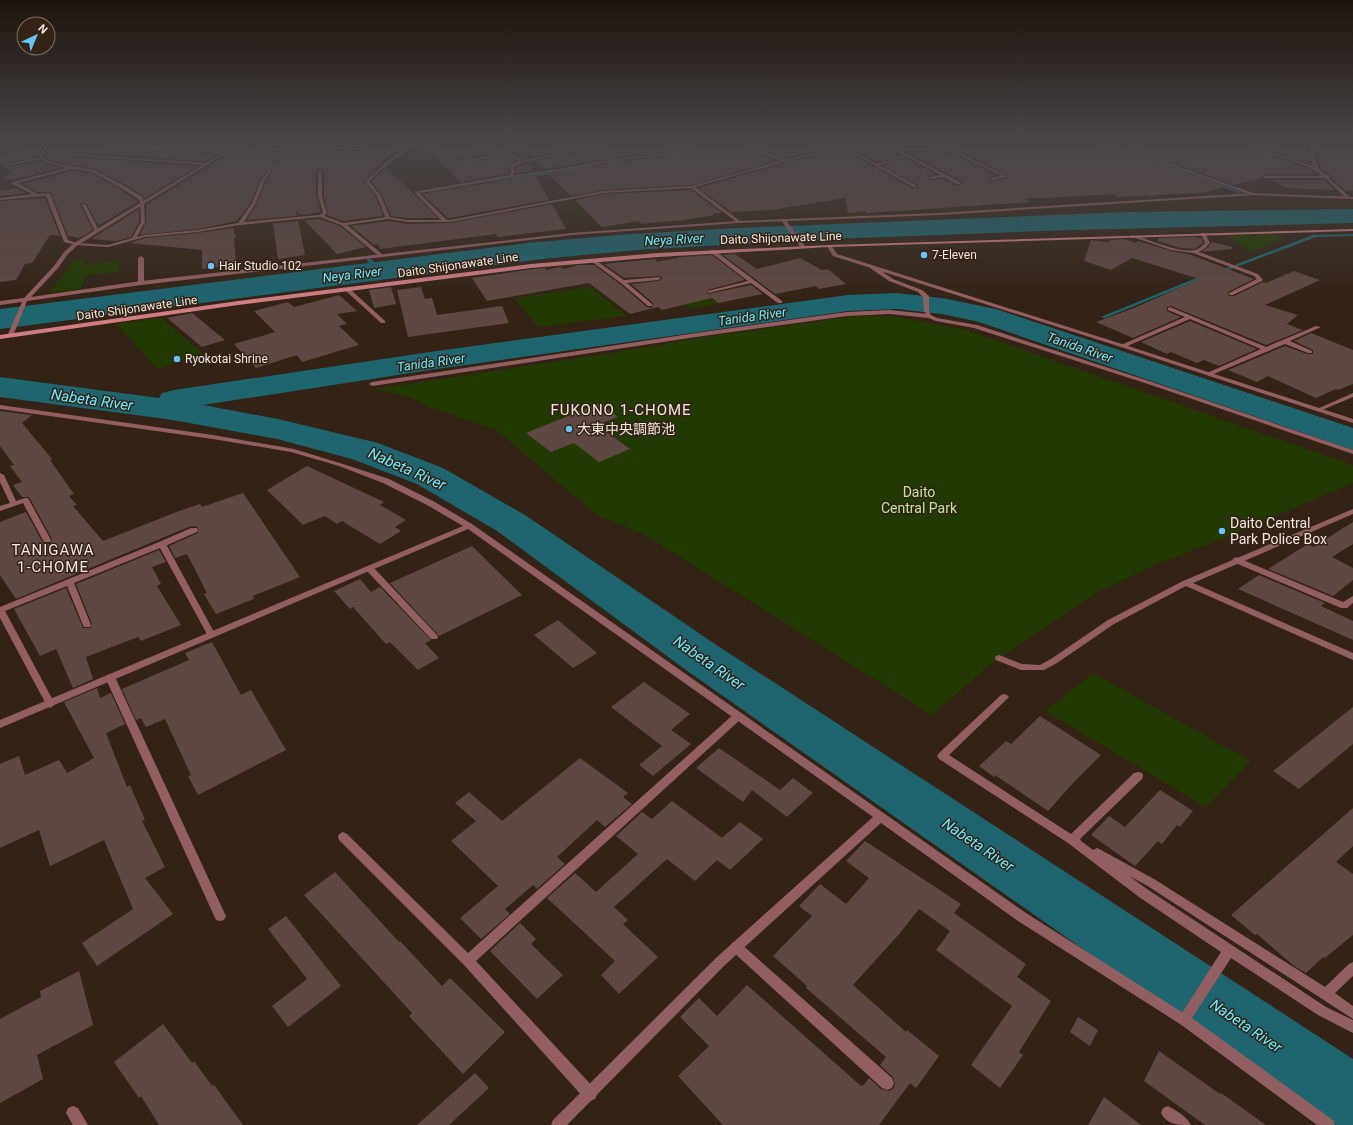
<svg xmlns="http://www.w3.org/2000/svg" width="1353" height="1125" font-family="Roboto,'Noto Sans JP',sans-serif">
<rect width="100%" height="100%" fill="#322316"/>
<g fill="#223902">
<polygon points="1272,234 1284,239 1250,252 1229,236"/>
<polygon points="87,259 82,265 120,260 118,272 87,275 81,289 49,293 75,260"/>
<polygon points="590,287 627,316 537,327 515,298"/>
<polygon points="696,287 719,304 690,309 663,291"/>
<polygon points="856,316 892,316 966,330 1353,465 1353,483 1208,545 1161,562 1096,593 992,663 932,715 645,535 597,515 496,430 429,407 408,396 375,389 650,347 697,338"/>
<polygon points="162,318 203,354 158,369 116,324"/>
<polygon points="1093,673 1251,761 1206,807 1045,711"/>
</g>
<polygon fill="#1e656e" points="1353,209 1353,223 1073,230 830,239 637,250 542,259 0,329 0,309 527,243 631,234 738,228 1128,212"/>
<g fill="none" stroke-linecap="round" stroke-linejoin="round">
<g fill="#1e656e" fill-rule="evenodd">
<polygon points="1098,142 1103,142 1242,192 1239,193"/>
<polygon points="683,152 684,154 666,158 664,157"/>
<polygon points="588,166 589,166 589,168 544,175 511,178 429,192 427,191 511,176 544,173"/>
<polygon points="1353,234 1353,236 1316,237 1220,273 1216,272 1313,235"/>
<polygon points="367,259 371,259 381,268 381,270 377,270 367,261"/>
<polygon points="1206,274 1210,275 1105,318 1101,317"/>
</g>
<polygon fill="#1e656e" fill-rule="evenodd" points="896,293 942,298 996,309 1353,428 1353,450 979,322 942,314 896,309 848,311 430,370 203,405 278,419 378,443 443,468 525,515 718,646 1353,1059 1353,1125 1337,1125 1329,1122 686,670 497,531 417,484 352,459 277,439 173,420 0,397 0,377 159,398 162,393 174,390 430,352 848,295"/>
</g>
<g fill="#5e4843">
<polygon points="40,142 46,142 38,156 2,165 0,163 0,156 18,153 26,143"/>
<polygon points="54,142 71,143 74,144 216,155 205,161 62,152 61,155 62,156 198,166 144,199 143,196 126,185 95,169 59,163 47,159 44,155"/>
<polygon points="112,142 238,142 223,150"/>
<polygon points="266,142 406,142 381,163 382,164 364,181 376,197 383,216 343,221 327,215 328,213 324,196 324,171 319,169 316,171 316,196 321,212 300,215 296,211 297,216 247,220 257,204 266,181 272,172 269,169 260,179 251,202 237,221 198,229 140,235 146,222 146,205 241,146 291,148 274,158 276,162 302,149 359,152 362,150 359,146"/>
<polygon points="421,142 461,142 436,147 435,148 438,150 472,144 487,155 447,162 446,163 448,165 490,159 496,156 492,151 494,151 499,154 504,154 516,161 510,164 508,174 461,182"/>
<polygon points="490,142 516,142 517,144 500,148"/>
<polygon points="546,142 575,142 581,147 532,157 523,148 545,143"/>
<polygon points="622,142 671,142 681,150 613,158 544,169 536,161 621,143"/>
<polygon points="678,142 811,142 824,149 784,158 743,143 742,147 775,161 692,185 604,190 571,196 548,174 613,162 692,153 692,151"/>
<polygon points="820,142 929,142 845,144 833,147"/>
<polygon points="1000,142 1090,142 1109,150 1113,149 1114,147 1225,187 1201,193 1117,197 1114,194 1025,199 1030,202 867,213 865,211 848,213 845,198 771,210 731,212 698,188 785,163 844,150 914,189 918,188 918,185 883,166 889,164 889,160 875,161 855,149 887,149 898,154 892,156 892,160 907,159 936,174 928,176 928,180 944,179 955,185 961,185 961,181 899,148 938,147 996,175 990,177 990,180 991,181 1008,178 1009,177 950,146 997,144"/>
<polygon points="1113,142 1240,142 1250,148 1304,167 1317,174 1264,174 1262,178 1234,185"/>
<polygon points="1250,142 1306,142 1311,164"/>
<polygon points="1312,142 1353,142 1353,191 1345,190 1331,178 1331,175 1322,170 1318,161"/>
<polygon points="41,161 44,163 60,168 12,180 3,176 12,174 5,167"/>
<polygon points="528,163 533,171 516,173 516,168"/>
<polygon points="386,168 414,194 438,218 407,218 391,216 382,195 371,181"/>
<polygon points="72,171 92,173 120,189 138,202 98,226 87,204 81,203 81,206 93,230 80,238 68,236 51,192 38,192 22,184"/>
<polygon points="535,175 549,200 450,218 448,218 422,194"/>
<polygon points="1268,180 1324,180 1335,190 1285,188 1277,182 1270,181"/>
<polygon points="16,188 27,193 0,196 0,191"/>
<polygon points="691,190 722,213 712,213 714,215 683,220 641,224 639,221 602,227 575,200 604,194"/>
<polygon points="45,198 60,236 50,235 32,263 25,264 16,280 0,282 0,201"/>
<polygon points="552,204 566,229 498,237 496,234 380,249 378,244 374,245 351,226 388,221 407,224 450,223"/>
<polygon points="139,209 139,222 131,237 116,241 91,239"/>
<polygon points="320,219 340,226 366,247 337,254 304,220"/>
<polygon points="298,221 305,255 278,259 273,223"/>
<polygon points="233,228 236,238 234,238 236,265 202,269 202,250 130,243 145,238 198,233"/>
<polygon points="1195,237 1202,239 1203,243 1195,249 1180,248 1157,241 1160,238"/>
<polygon points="1124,239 1136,243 1138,241 1171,251 1189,254 1254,279 1228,292 1228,295 1229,296 1234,296 1263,282 1266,283 1294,271 1320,280 1265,305 1298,315 1287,324 1303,330 1266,345 1171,306 1167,307 1167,311 1181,317 1133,338 1096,322 1134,308 1199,279 1132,258 1111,270 1084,261 1091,240 1107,242 1111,240"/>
<polygon points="1211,242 1232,247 1232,249 1202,252 1211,244"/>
<polygon points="735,254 757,269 800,258 822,270 828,269 846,284 819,289 816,286 775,294 723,255"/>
<polygon points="712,255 745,280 708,290 707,294 751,285 763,294 718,303 712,298 662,310 658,307 630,314 589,283 487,301 472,278 534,269 545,268 546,270 561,267 563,269 578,265 594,265 620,284 647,307 652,308 653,303 631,284 658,281 662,279 661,276 624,278 604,264 655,259 657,262 682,257"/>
<polygon points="391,287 396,304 374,308 369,290"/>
<polygon points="421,287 425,299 432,298 437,315 502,306 509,323 408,337 397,290"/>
<polygon points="339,295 357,311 337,314 347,324 339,326 359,345 302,362 297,355 256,368 234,344 275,332 254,311 288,302 294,307"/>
<polygon points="192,313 225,340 202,347 167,318"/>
<polygon points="1190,321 1257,349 1219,366 1204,360 1197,363 1171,352 1167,354 1141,342"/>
<polygon points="1311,333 1353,350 1353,384 1338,390 1336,389 1316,398 1268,376 1257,382 1228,370 1285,346 1307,354 1313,354 1313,350 1294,341"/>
<polygon points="600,403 618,417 597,425 630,449 599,462 574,443 551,452 526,433"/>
<polygon points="0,411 32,415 22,423 52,459 50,460 74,494 69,496 77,505 73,506 103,541 179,511 200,504 202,507 243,493 300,577 253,596 254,599 216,614 204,594 207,593 187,554 175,558 169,546 198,533 198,527 191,526 16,599 0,575 0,522 26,512 43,543 50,544 52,539 29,497 22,497 13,485 22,482 10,466 14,465 0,446"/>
<polygon points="307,466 384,502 380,505 406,520 395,527 401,531 380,544 342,521 337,524 325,516 303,525 267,490"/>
<polygon points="1353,522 1353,544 1332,557 1353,568 1353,580 1333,596 1268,569 1308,544 1313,547"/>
<polygon points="472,546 522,595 439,636 390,583"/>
<polygon points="159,550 166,562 152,567 161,584 157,586 181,625 141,641 138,637 86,657 93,679 73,688 56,649 40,656 14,609 66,588 83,628 90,628 92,624 76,584"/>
<polygon points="1259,575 1325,603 1321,606 1353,621 1353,640 1238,589"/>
<polygon points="360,579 371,592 380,587 431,640 425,643 439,658 418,670 390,642 386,644 353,607 350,609 334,591"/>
<polygon points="558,620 597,653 573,668 534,635"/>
<polygon points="212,642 241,695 251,690 286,750 198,795 188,776 191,775 165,719 146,727 141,718 136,720 122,689 189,660 185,653"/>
<polygon points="644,682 690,714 671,730 691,744 653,776 639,765 662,746 611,707"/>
<polygon points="97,688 100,698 111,693 125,724 106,733 127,787 130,785 145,820 142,821 165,867 145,878 173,914 97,966 82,943 133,909 104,840 50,866 39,830 0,848 0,764 19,756 25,775 59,760 67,773 94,758 64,702"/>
<polygon points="1353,707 1353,744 1299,789 1273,771"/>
<polygon points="1040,716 1101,755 1075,781 1048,811 995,775 994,777 979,766 1006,741 1011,744"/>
<polygon points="719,748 780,790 793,778 813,793 787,817 752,790 743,802 696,768"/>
<polygon points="580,758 628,793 623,797 632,804 605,827 597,820 557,857 565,864 537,889 533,885 505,909 510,914 481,939 460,918 498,886 451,841 476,821 455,803 469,792 502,821"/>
<polygon points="1160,790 1193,811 1180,827 1177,825 1162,844 1158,841 1135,866 1091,835 1109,816 1125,827"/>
<polygon points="672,801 722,838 740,822 763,839 730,870 717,860 695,881 667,859 614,907 628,920 623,924 658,957 619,994 601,975 615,961 547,898 575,873 596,892 638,854 616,836 642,812 652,819"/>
<polygon points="1353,808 1353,846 1336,862 1353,874 1353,935 1325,958 1323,957 1306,973 1294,966 1257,934 1255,935 1231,915"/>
<polygon points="865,841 961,904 954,913 1026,964 1017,977 1051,1001 1019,1052 1023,1055 1000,1088 971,1065 1012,1006 936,950 950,931 919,909 900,933 853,985 906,1032 907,1030 939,1056 916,1088 910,1083 879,1125 723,1125 678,1076 709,1046 680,1017 699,998 717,1016 747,985 861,1086 862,1085 863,1086 869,1078 881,1089 888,1091 893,1089 895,1084 893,1077 880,1065 886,1057 806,988 807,986 773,956 812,916 799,906 820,884 846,904 869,878 846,861"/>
<polygon points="335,872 399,942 400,941 442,986 450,978 505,1032 463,1074 409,1016 412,1013 304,895"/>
<polygon points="286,916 341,986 288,1027 272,1006 307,979 268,929"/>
<polygon points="520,923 536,939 531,944 563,975 537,999 490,951"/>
<polygon points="79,971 93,1025 37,1055 43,1079 0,1103 0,1019 41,997 40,991"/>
<polygon points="1078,1017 1098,1030 1090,1046 1070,1032"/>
<polygon points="163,1024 192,1063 194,1061 212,1086 214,1085 243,1125 159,1125 141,1096 139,1098 114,1062"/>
<polygon points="1159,1051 1220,1094 1221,1093 1266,1125 1205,1125 1144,1081"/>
<polygon points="475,1073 489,1088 449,1125 417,1125"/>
<polygon points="1104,1097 1141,1125 1088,1125"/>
</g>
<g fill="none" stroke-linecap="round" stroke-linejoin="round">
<g fill="#915f62" fill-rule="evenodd">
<polygon points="416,142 420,142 392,161 369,181 381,196 390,218 386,219 377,196 365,181 390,159"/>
<polygon points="468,142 476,142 438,149 436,148"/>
<polygon points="538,142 545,142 498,151 496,150"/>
<polygon points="744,144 785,160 786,161 783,162 743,146"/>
<polygon points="495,147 496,149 486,151 484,150"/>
<polygon points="493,154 495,155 490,158 449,164 447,163 489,156"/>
<polygon points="42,157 43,159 5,166 3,165"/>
<polygon points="521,161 522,163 514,167 515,172 512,177 419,193 447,220 447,222 443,222 414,192 509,175 511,172 511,165"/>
<polygon points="82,204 86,205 99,231 99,232 95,231 82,205"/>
<path d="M 1201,233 L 1205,233 L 1210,243 L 1204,249 L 1199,252 L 1258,274 L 1263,280 L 1262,281 L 1233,295 L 1229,295 L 1229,293 L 1257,279 L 1254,276 L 1193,253 L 1171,250 L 1130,236 L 1132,235 C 1150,239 1176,253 1195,250 C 1199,249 1202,246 1205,243 L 1201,234 Z"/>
<polygon points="890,310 928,314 931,316 928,318 890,314 847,316 696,337 372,386 369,384 372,382 696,333 847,312"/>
<polygon points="191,528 197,528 198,530 197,532 165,546 159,546 158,544 159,542"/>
<polygon points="370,566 373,567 437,635 438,637 437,639 431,639 367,571 366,569 367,567"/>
<polygon points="736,941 740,943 892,1078 894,1083 892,1088 887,1090 882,1088 732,951 730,947 732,943"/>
</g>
<g fill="#915f62" fill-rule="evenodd">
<polygon points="7,142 15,142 0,145 0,143"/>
<path d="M 48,142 L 52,142 L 42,155 L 46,160 L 59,164 L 94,170 L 125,186 L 142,197 L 144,202 L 145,222 L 137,237 L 145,235 L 198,230 L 238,223 L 252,203 L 261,180 L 269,170 L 271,171 L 265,180 L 256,203 L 244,222 L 319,215 L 323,213 L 318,196 L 318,171 L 320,170 L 322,171 L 322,196 L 327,213 L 324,216 L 343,223 L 388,217 L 407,220 L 450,220 L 604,191 L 692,186 L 783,160 L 829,150 L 812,142 L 817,142 L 833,149 L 845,146 L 887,144 L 999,142 L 997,143 L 944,145 L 1008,177 L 991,180 L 991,178 L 1001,176 L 938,145 L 893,147 L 960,182 L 960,184 L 956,184 L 944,177 L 929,179 L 929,177 L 941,175 L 907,157 L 893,159 L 893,157 L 903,155 L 887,147 L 850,148 L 875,163 L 888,161 L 888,163 L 879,165 L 917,186 L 917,187 L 915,188 L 844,148 L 785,162 L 695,187 L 740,221 L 740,223 L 738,223 L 691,188 L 604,193 L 450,222 L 407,222 L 388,219 L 347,225 L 382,254 L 383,255 L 380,257 L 341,225 L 320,217 L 240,225 L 198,232 L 145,237 L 108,247 L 76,245 L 64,242 L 46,196 L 0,200 L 0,198 L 32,194 L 12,184 L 12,182 L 66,168 L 44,162 L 39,156 ZM 72,169 L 92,172 L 121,188 L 138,199 L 140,202 L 141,222 L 132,238 L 108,245 L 76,243 L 68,240 L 50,193 L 38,194 L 18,183 Z"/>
<polygon points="72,142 87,142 224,152 226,153 224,154 74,143"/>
<polygon points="241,142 359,148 361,149 359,150 302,147 276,161 275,159 296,147 240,144"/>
<polygon points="471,142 475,142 495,155 492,156"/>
<path d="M 483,142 C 492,141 497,151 506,150 L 522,161 L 585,148 L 576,142 L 580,142 L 589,147 L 614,142 L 621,142 L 521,163 L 504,152 L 500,153 Z"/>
<polygon points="672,142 676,142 691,152 613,161 572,169 510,177 508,176 572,167 613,159 685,151"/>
<polygon points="1091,142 1096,142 1113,148 1110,149"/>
<polygon points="1104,142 1109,142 1256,194 1252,195"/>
<path d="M 1241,142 L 1246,142 L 1313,166 L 1307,142 L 1311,142 C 1315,154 1315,172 1330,176 L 1329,178 L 1351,198 L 1347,199 L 1325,178 L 1264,178 L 1264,176 L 1322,176 C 1302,158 1264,157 1241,142 Z"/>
<polygon points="63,153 206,163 208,164 206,165 62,155"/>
<polygon points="781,219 785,219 805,246 805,248 801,248 781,220"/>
<polygon points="710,250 714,250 782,301 782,303 778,303 751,283 708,293 708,291 748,281 710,252"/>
<polygon points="141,256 144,258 144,283 141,285 138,283 138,258"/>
<polygon points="594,259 624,280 660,277 660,279 658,280 627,283 652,304 652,306 648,306 621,283 592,262 592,260"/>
<polygon points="870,266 874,266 893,279 922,290 929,296 929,313 924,312 923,297 918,292 889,281 870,268"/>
<polygon points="346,289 350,289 385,321 385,323 381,323 346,291"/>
<polygon points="1170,307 1266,347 1316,326 1321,327 1290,341 1312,351 1312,353 1308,353 1285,344 1209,376 1206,374 1207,373 1261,349 1190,319 1125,347 1121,347 1121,345 1185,317 1168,310 1168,308"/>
<polygon points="1353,393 1353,397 1322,410 1320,411 1317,409"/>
<polygon points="0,473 4,475 16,501 25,498 28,498 51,540 50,542 44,542 23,503 0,511 0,506 10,503 0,482"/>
<polygon points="159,542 165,542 166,544 215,634 214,636 208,636 160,548 74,583 91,625 90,627 84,627 83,625 67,586 5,611 55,704 53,706 50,708 47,706 0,618 0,607"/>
<polygon points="1236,557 1343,602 1353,596 1353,603 1347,608 1341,608 1233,562 1232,560"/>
<polygon points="110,674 113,675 115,677 224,912 226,916 224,920 220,921 216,920 105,677 107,675"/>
<polygon points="1004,694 1007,695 1009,697 1007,699 949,755 1071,834 1134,773 1138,772 1142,773 1143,776 1142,779 1080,839 1081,841 1093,850 1097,848 1101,850 1154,879 1325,987 1349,964 1353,962 1353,976 1335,993 1353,1006 1353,1019 1146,885 1129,876 1147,889 1326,1007 1353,1020 1353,1033 1318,1015 1231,958 1192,1018 1333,1120 1335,1125 1317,1125 1180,1024 1178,1020 1180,1016 1221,952 1139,897 1068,843 939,759 937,756 939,753 1001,695"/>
<polygon points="738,712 741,713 743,716 741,719 476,961 595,1089 597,1094 595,1099 590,1101 585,1099 464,965 339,840 338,837 339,834 343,832 347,834 468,953 735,713"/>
<polygon points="73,1106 78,1108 88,1125 73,1125 66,1113 68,1108"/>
<path d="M 1168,1106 C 1176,1110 1187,1117 1191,1125 C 1178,1125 1167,1125 1161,1113 L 1163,1108 Z"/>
</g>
<g fill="#915f62" fill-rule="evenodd">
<polygon points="240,142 244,142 78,245 68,254 58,268 31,297 141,281 572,233 738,221 939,213 1254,193 1353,197 1353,199 1254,195 939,215 738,223 572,235 141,285 27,301 13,336 8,337 7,336 22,302 0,305 0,301 24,298 54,266 64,252 74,243"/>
<polygon points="827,245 831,245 837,254 1125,345 1353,419 1353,423 1121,347 833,256 827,246"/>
<polygon points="925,311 929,311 931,315 937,318 977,325 1155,383 1353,450 1353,454 1151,385 974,328 936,321 926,317"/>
<polygon points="0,405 213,435 294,449 343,464 389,479 433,501 472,524 1026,913 1188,1016 1190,1020 1188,1024 1184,1026 1180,1024 1018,921 881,823 725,965 567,1125 551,1125 553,1120 717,957 873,817 468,529 0,728 0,720 463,526 427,505 383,483 339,466 291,452 213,439 0,409"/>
<polygon points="1353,509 1353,514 1193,583 1353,653 1353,660 1186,586 1114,624 1057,663 1044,670 1021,670 996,660 995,658 996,656 999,655 1022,664 1040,665 1051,659 1108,620 1183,581"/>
</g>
<polygon fill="#ce7e84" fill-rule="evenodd" points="1353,229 1353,231 829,247 658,257 531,268 238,305 0,339 0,335 238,301 531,264 658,253 829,245"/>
</g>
<linearGradient id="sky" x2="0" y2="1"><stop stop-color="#1c130c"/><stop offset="0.47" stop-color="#494547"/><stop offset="1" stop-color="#494547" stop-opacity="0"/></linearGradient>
<rect width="1353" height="299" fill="url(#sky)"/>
<g fill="#6bc3f2" stroke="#322316" stroke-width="1.5">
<circle cx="924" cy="255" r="4"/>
<circle cx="211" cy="266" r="4"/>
<circle cx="177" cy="359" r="4"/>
<circle cx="569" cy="429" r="4"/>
<circle cx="1222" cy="531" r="4"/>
</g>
<g text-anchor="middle" stroke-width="3" stroke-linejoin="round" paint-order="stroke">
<g font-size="12" fill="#f1e7de" stroke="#322316">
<text transform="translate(781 238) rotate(-2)" y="4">Daito Shijonawate Line</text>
<text transform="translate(458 265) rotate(-8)" y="4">Daito Shijonawate Line</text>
<text transform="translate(137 308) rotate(-8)" y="4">Daito Shijonawate Line</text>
</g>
<g font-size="12" fill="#f1e7de" stroke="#322316" text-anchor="start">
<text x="932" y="259">7-Eleven</text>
<text x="219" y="270">Hair Studio 102</text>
<text x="185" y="363">Ryokotai Shrine</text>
</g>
<g font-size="13" font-style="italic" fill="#6aecfe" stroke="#322316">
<text transform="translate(674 239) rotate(-3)" y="5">Neya River</text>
<text transform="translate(352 274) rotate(-7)" y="5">Neya River</text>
<text transform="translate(752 316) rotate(-8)" y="5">Tanida River</text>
<text transform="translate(1080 347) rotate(19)" y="5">Tanida River</text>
<text transform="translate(431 362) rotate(-8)" y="5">Tanida River</text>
</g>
<g font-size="14" fill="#f1e7de" stroke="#322316" text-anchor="start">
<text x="577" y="434">大東中央調節池</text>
<text x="1230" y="528">Daito Central<tspan x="1230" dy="16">Park Police Box</tspan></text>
</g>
<g font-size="14" fill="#bce795" stroke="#322316">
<text x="919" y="497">Daito<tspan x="919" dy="16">Central Park</tspan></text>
</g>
<g font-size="15" font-style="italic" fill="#6aecfe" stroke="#322316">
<text transform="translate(92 400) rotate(8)" y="5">Nabeta River</text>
<text transform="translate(407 469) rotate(24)" y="5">Nabeta River</text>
<text transform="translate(709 663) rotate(35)" y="5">Nabeta River</text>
<text transform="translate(978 845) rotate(34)" y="5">Nabeta River</text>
<text transform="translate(1246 1026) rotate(34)" y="5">Nabeta River</text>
</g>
<g font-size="15" letter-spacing="1" fill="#f1e7de" stroke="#322316">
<text x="621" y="415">FUKONO 1-CHOME</text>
<text x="53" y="555">TANIGAWA<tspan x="53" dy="17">1-CHOME</tspan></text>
</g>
</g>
<g transform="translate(36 36) rotate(44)"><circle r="19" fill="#322316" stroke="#7e7166"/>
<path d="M0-3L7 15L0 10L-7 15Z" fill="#6bc3f2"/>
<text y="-6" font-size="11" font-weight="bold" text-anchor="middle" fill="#f1e7de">N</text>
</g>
</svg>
